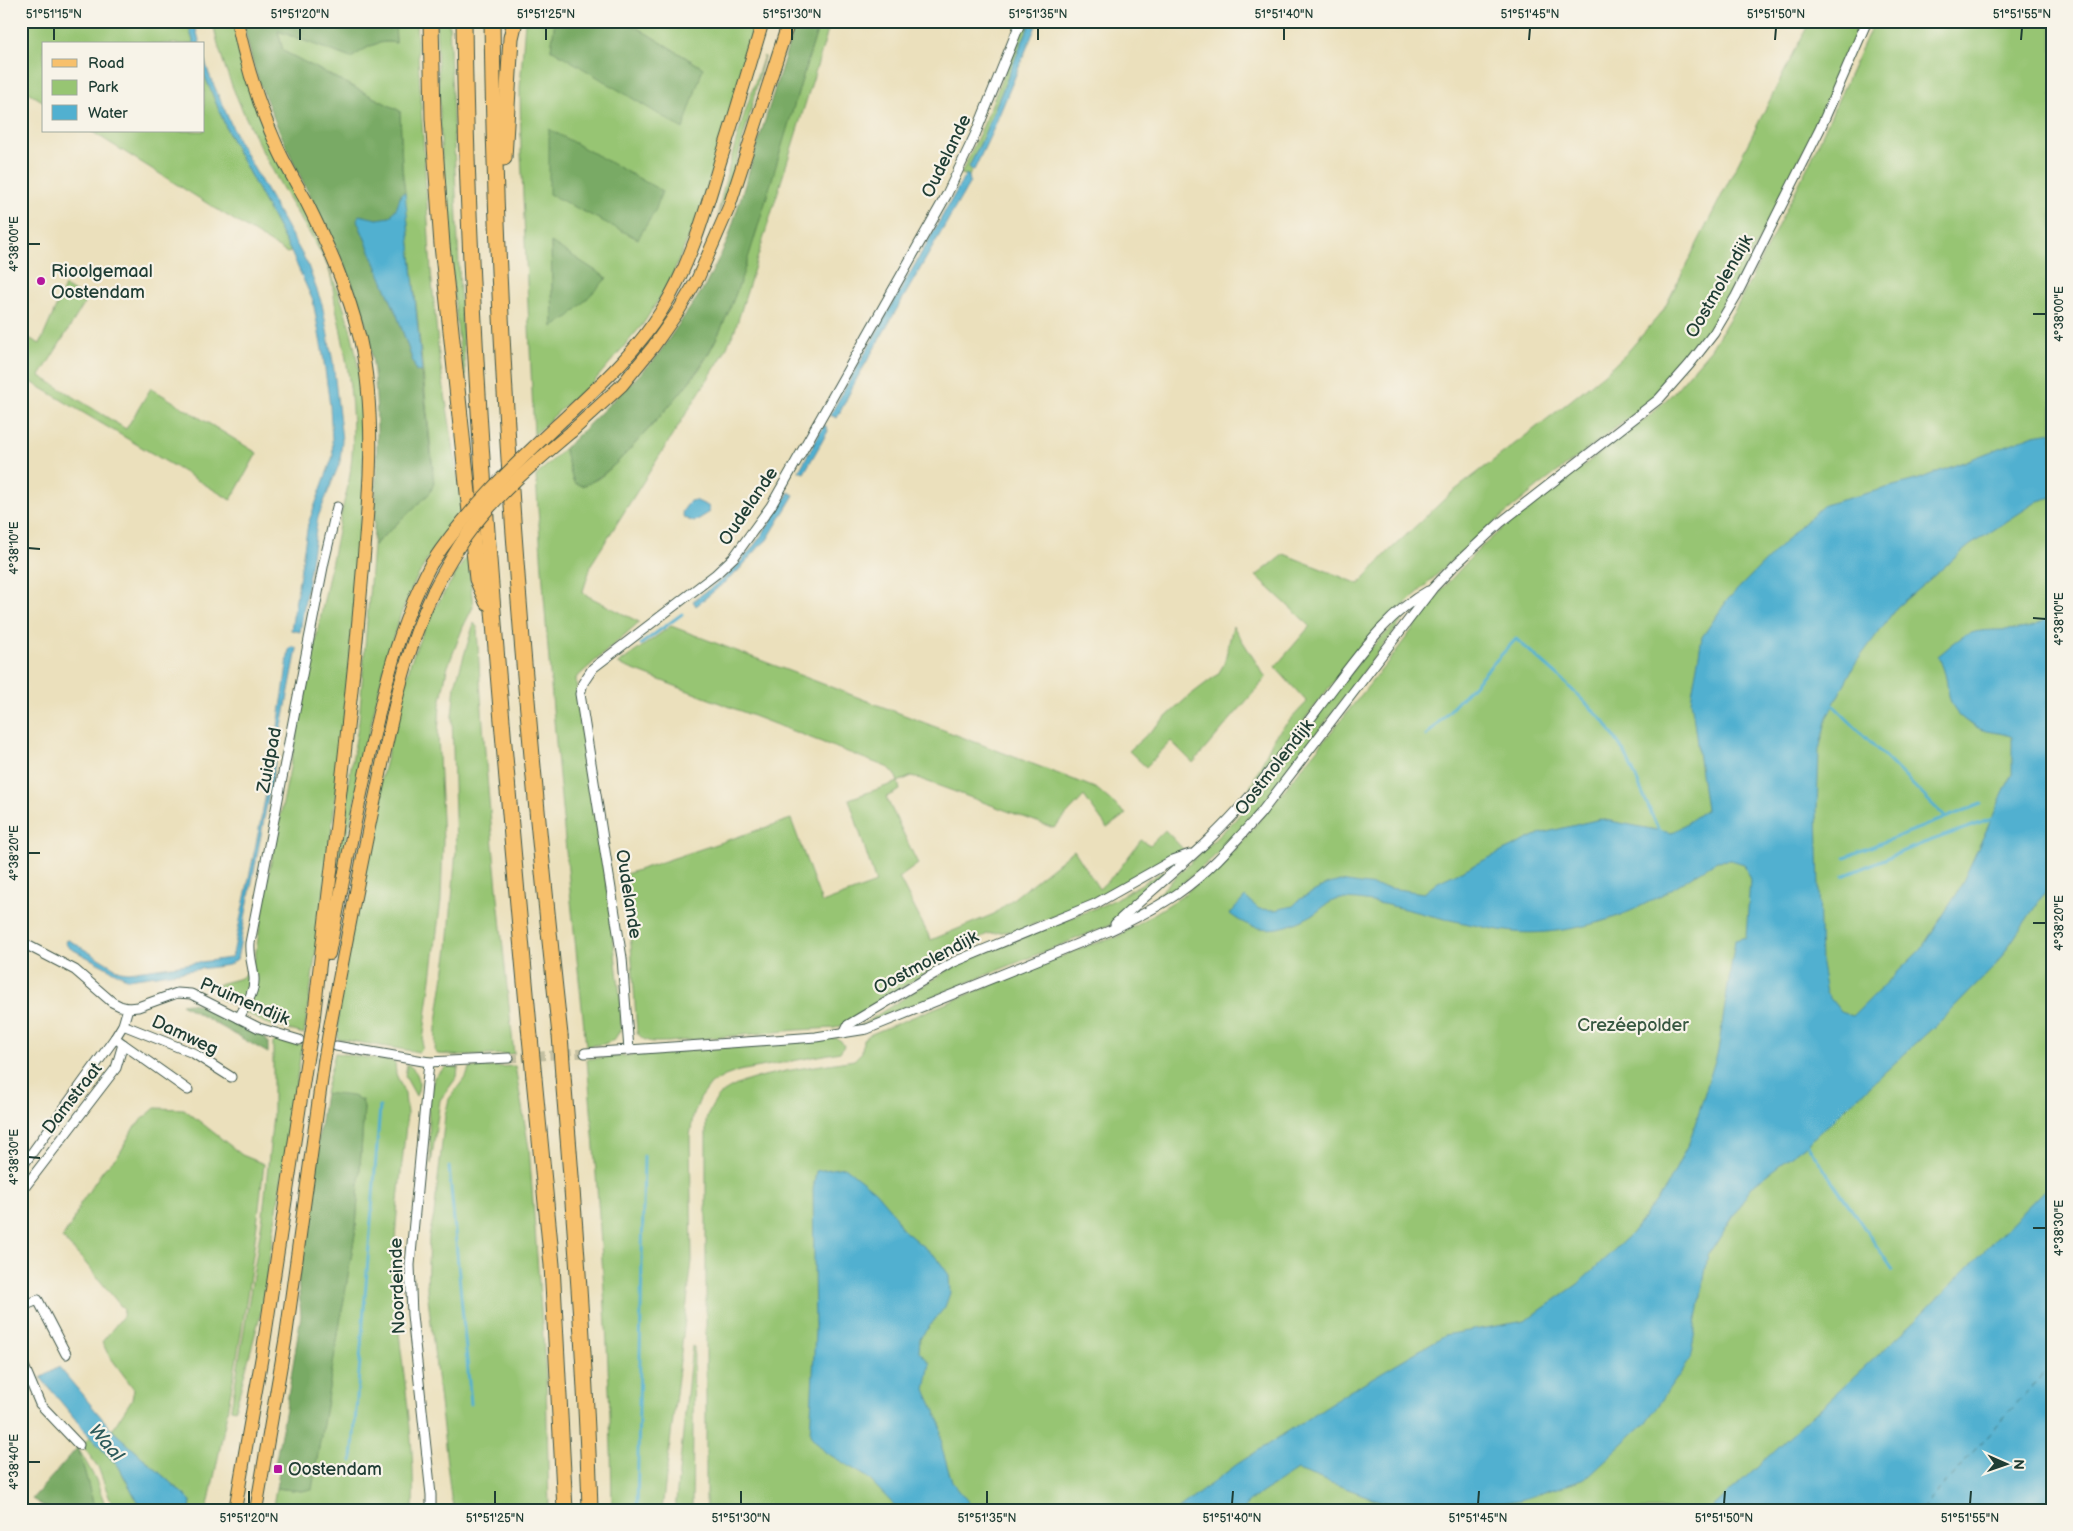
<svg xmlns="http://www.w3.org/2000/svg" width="2073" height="1531" font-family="'Balsamiq Sans',sans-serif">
<rect width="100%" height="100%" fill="#f7f3e8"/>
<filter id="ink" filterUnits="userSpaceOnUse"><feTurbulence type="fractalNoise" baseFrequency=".02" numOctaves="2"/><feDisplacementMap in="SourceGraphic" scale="10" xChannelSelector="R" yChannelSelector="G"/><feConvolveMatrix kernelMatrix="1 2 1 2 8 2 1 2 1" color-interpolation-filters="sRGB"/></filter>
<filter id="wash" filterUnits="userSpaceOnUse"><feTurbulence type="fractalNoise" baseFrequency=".0096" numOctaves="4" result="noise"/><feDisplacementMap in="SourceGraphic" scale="20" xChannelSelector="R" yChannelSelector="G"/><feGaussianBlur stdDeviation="1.12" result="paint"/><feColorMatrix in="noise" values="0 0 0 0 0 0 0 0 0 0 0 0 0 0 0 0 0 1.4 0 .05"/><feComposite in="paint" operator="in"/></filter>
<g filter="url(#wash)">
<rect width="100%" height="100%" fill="#ebe0bc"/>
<g fill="#97c573" stroke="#5b8154" fill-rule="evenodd">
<polygon points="21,21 187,21 194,44 44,44 44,102 21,88"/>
<path d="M 213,21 L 232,21 C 256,83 278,145 303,207 C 322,254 345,299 355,349 C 371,430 361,526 354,609 C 343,751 325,893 304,1034 L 265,1023 L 217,997 L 215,991 L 219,984 L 241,978 L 248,971 L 255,958 L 265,892 L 343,506 C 362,442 350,372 336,308 C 333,294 333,276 326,263 C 316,242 302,222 290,201 C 261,151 222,78 213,21 Z"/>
<path d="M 395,21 L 416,21 L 431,271 L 439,356 L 463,509 C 441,537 421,566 407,599 C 386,649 376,703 364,756 C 354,807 343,858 332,908 L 344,807 L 359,721 L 373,546 L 413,509 L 433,469 L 402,168 L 400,111 L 283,51 L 278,31 L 351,58 C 366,48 378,39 396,43 Z"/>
<polygon points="436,21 449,21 460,292 470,448 443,189"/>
<path d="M 525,21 L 555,21 L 551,50 L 703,68 L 626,21 L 758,21 L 700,211 L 668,285 L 643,324 L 591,385 L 570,401 L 534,435 L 521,152 L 520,88 ZM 551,243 L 607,278 L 554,326 L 553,326 Z"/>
<path d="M 820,21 L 831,21 L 735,330 L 723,355 L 592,563 L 583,591 L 584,594 L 639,622 L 576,678 L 578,711 L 606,879 L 621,1004 L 621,1029 L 614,1040 L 604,1044 L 586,1046 C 566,856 547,667 536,476 L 564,449 L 574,483 C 580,482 587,483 593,481 C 610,477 687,386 700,368 C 715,345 726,317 736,292 Z"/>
<polygon points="1025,21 1031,21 981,142 969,167 972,170 969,176 961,174 983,126"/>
<polygon points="1810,21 1862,21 1816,127 1727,304 1703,342 1664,387 1650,402 1539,486 1477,537 1361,646 1246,796 1275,736 1307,702 1275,667 1310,626 1256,576 1284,554 1359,584 1388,552 1450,494 1560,409 1612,367 1625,355 1663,311"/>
<path d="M 1874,21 L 2052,21 L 2052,1189 L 1720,1510 L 706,1510 L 706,1120 C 710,1110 715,1098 724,1092 C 751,1073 819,1066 854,1060 L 862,1052 L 863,1040 L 869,1035 L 1089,945 L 1117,937 L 1181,897 L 1239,846 L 1391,658 L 1444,587 L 1478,550 L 1516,516 L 1647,418 L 1672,394 L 1711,349 L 1740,301 L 1809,164 Z"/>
<path d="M 764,56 C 751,110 738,164 718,215 C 728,161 746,108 764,56 Z"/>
<polygon points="204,74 230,137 291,252 287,253 91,131 204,131"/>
<polygon points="65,286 87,299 40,376 126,429 151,388 257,453 231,500 21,376 21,334 40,344"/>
<polygon points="468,554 473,607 463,627 447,669 440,705 438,734 443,841 441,900 422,1049 419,1052 338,1039 338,1002 380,784 411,661 428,619"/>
<path d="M 1411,609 L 1258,811 C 1223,852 1184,886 1137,914 L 1235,820 L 1367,652 Z"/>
<path d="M 474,623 L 477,627 C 484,769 499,911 514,1054 L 463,1056 L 438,1054 L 435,1052 L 436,1028 L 448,948 L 456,850 L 452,716 L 455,685 Z"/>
<path d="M 671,626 L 1085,784 L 1097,789 L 1126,814 L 1107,828 L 1084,796 L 1054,828 L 1051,827 L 912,776 L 898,782 L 900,790 L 886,797 L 918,864 L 899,878 L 931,940 L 994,914 L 1074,850 L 1099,889 L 1117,872 L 1141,840 L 1150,845 L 1165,830 L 1184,850 L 1101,898 L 1019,930 L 987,934 L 843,1025 L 835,1028 L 797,1030 L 668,1042 C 655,1042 644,1044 637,1032 L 626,874 L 791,819 L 822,903 L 876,883 L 849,799 L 898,782 L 895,774 L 889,768 L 618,664 Z"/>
<polygon points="1233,626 1266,678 1193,763 1171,741 1146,767 1129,751 1189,696 1218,674 1224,664"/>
<polygon points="1178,863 1110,925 860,1026 956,965 1110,902"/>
<path d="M 836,1038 L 841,1041 L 844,1046 L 840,1052 L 739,1071 L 725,1076 L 711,1084 L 700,1099 L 693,1116 L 690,1137 L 692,1261 L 662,1510 L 612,1510 C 611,1359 599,1209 587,1059 Z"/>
<polygon points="276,1040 302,1045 262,1308 235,1410 231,1409 263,1215 273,1115 273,1043"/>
<path d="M 335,1053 L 392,1061 L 395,1063 L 396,1074 L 405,1094 L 407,1114 C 402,1171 392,1231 395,1289 C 400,1363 416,1436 413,1510 L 296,1510 L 273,1506 L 276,1488 L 302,1491 L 312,1488 L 356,1228 L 364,1107 L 325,1093 Z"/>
<path d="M 407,1064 C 419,1072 422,1082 416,1096 L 405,1076 Z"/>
<polygon points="515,1066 529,1148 546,1378 549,1510 455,1510 451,1498 427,1289 429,1236 434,1215 445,1116 449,1099 467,1075 469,1068"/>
<polygon points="446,1067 458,1068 457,1077 440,1100 431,1164 428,1105 434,1077"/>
<path d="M 155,1108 L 184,1109 L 242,1155 L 264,1164 C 252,1280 232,1396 207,1510 L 190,1510 L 191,1501 L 112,1430 L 132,1399 L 134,1389 L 108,1354 L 102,1342 L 123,1316 L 124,1310 L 83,1260 L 62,1238 L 74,1220 L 80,1204 L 104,1169 L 120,1153 L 134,1127 Z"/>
<polygon points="692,1346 694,1347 692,1510 675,1510"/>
<polygon points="90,1437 119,1467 142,1510 114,1510 98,1467 82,1445"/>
<polygon points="78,1448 96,1480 107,1510 95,1510"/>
</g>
<g fill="#79aa65" stroke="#4c744c">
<path d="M 243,21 L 395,21 L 396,43 C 378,39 366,48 351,58 L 278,31 L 283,51 L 400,111 L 402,168 L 405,192 L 401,194 L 397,207 L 390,217 C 379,221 368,217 357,220 L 397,315 L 416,371 L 422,372 L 434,483 L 430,493 L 373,546 C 376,473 384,386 363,315 C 350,271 326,229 306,188 C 288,151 271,114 257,76 C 251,59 247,39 243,21 Z"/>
<polygon points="555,21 626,21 703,68 683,129 551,49"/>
<path d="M 796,21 L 820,21 C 801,82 783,142 765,203 C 749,256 731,321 699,368 C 683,392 663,413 643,435 C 626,453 607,476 583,486 L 574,483 L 564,449 L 655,359 L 705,286 L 727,242 Z"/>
<polygon points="549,129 662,191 656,209 638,239 549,194"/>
<polygon points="551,242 607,278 570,316 553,327"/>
<polygon points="189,1003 206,1005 261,1034 268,1042 268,1053 181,1004"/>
<polygon points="325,1093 352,1096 362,1100 364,1107 356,1228 312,1489 302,1491 276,1488 280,1466 275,1464 286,1409 301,1315 298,1279"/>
<polygon points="78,1447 95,1510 50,1510 32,1499"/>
</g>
<g fill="#51b0d0" stroke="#387682">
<polygon points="187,21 194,21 200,44 194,44"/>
<polygon points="1031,21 1038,21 993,130 974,170 972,170 969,167 981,142"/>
<polygon points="204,58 209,74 238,140 307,263 322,304 333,362 342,440 340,462 318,517 300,632 291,630 308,524 333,456 330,406 323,355 313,301 291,252 230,137 204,74"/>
<polygon points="966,174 969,176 970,182 855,382 837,418 830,415"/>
<polygon points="405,192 422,372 416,371 397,315 357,220 359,215 377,219 390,217 397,207 401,194"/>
<polygon points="824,425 827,427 828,431 804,473 799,471"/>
<path d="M 2052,432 L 2052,497 L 2038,501 L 1969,546 L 1897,607 L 1855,664 L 1827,717 L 1819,750 L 1817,810 L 1821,965 L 1826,993 L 1841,1012 L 1853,1016 L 1921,949 L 1958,892 L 2012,774 L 2012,737 C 2001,731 1989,734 1978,728 C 1937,708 1956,690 1938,656 C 1947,649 1956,640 1966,635 C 1988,624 2032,638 2048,616 L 2052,566 L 2052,882 L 1995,966 L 1951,1011 L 1807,1144 L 1753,1185 L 1708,1256 L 1690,1360 L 1646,1422 L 1585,1479 L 1520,1500 L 1458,1510 L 1440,1510 L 1383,1502 L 1297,1470 L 1248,1502 L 1244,1510 L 1177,1510 L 1236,1465 L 1350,1391 L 1445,1335 L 1525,1321 L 1578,1284 L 1631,1234 L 1666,1188 L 1689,1143 L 1718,1051 L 1735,940 L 1746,937 L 1750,880 L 1744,864 L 1731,860 L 1717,861 C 1691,876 1666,894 1639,907 C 1606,924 1551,936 1514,932 C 1494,930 1474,925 1455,921 C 1418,914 1381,900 1343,899 C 1332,898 1323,908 1314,914 C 1284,931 1258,936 1230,914 L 1245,897 L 1259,909 L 1275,910 L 1293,906 L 1300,899 L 1326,885 L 1340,881 L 1424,893 L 1438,882 L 1539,834 L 1600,819 L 1672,833 L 1706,810 L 1691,700 L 1702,637 L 1728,599 L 1802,524 L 1824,505 L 1919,479 L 2034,435 Z"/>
<path d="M 789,492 L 794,495 L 767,540 L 760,546 L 737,572 L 696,606 L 693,601 C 703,593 714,586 724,578 C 751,554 771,523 789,492 Z"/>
<polygon points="695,500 708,506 710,512 694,522 684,518 682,512 690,501"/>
<path d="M 292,647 L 295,647 L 297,649 L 237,959 L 229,965 L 128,979 L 68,947 L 65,941 L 69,940 L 120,971 L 128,972 L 230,958 L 233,954 C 254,853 277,752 289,649 Z"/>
<polygon points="845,1167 875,1191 892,1211 902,1229 937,1258 949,1275 950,1293 945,1307 920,1338 919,1351 930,1363 925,1390 940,1422 942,1449 952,1482 975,1510 899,1510 867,1477 825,1452 810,1435 815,1331 813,1190 816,1171"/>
<polygon points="2052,1182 2052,1510 1710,1510 1915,1321"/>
<polygon points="59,1367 112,1430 191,1501 190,1510 142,1510 119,1467 90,1437 41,1378"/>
</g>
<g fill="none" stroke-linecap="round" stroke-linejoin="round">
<g stroke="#51b0d0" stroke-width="3">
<polyline points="641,644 682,614"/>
<polyline points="1833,705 1945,817"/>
<polyline points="1426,736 1516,639 1557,675 1604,721 1626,755 1659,831"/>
<polyline points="1845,857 1981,804"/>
<polyline points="1843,876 1924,843 1992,819"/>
<polyline points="1807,1144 1893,1270"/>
<polyline points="449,1167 471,1404"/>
<polyline points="352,1461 380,1107"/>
<polyline points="637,1510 644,1156"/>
</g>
<polyline stroke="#2c5a5b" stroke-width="1" stroke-dasharray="6 5" stroke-linecap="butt" points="1921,1510 2052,1364"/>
</g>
</g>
<g filter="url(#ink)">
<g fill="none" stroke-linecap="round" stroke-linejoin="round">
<polyline stroke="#c2bfa1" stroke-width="9" stroke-dasharray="9 4.5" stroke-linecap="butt" points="509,1058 585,1053"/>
<defs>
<g id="minor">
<path d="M 1115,924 C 1160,882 1210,844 1250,796 C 1281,759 1309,720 1338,682 C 1363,649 1391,611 1428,591"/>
<polyline points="21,942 75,970 112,1002 120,1006 128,1008 138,1007 177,993 191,994 259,1028 299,1040"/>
<path d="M 239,1018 C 245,1006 255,992 254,978 C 253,965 249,957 250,943 L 324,562 L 337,507"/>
<polyline points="123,1025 193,1053 231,1077"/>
<polyline points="844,1033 848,1025 954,962 1095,904 1173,860 1190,854"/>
<polyline points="123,1044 188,1090"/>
<polyline points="336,1046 429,1062 509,1058"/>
<polyline points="629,1050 622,958 580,694 583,683 593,668 716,574 734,557 771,506 946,196 975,135 1021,21"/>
<path d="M 585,1053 L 816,1037 L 867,1029 L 1109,931 C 1132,920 1155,909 1177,894 C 1209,872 1234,843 1260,814 L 1433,588 L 1456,564 L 1500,523 L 1659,399 L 1689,365 L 1714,333 L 1736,296 L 1820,129 L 1867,21"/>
<polyline points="429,1062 410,1265 412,1315 431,1495 431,1510"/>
<polyline points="21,1168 115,1038 123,1025 128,1008"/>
<polyline points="21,1192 116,1068 123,1044 115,1038"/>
<polyline points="21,1307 38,1300 66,1354"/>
<polyline points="21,1359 40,1404 79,1445"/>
</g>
<g id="primary">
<path d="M 237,21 C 246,64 258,104 276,144 C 284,163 295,181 305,199 C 328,245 348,289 360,339 C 379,425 367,515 360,602 C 348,743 329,883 313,1024"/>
<path d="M 569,414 C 603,382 638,350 662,310 C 690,265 705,213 720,162 C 735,115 749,68 763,21"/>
<polyline points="571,432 622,385 653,347 679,310 698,278 729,207 789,21"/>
<path d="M 329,954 C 341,890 354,825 368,761 C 383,693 398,626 431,564"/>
<path d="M 330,1027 C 345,948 360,868 377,789 C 391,721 404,653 434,590"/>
<polyline points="235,1510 262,1356 307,1059"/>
<polyline points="256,1510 286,1336 324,1062"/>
</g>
<g id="motorway">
<polyline points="431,21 433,118 442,245 477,579 487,602"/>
<path d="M 464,21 C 468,361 499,699 530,1037"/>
<path d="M 492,21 C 496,360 523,698 560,1035"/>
<polyline points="504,158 511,38 515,21"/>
<path d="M 563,1076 C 575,1220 586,1365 590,1510"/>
<polyline points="534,1078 552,1265 565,1510"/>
</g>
</defs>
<use href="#minor" stroke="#3e5548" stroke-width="11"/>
<use href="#primary" stroke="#3e5548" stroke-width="14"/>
<use href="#motorway" stroke="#3e5548" stroke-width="17"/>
<use href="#minor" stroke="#fff" stroke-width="9"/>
<use href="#primary" stroke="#f7c06c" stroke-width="12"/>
<use href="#motorway" stroke="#f7c06c" stroke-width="15"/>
<defs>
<g id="primary-bridge">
<path d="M 431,564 C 469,506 519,461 569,414"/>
<path d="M 434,590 C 444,571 454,553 466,536 C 495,496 533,464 571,432"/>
<polyline points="307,1059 313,1024"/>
<polyline points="324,1062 330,1027"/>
</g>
<g id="motorway-bridge">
<polyline points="560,1035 563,1076"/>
<polyline points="530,1037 534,1078"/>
</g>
</defs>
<use href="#primary-bridge" stroke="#3e5548" stroke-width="14" stroke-linecap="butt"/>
<use href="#motorway-bridge" stroke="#3e5548" stroke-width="17" stroke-linecap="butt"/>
<use href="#primary-bridge" stroke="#f7c06c" stroke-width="12"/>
<use href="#motorway-bridge" stroke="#f7c06c" stroke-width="15"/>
</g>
</g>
<path fill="none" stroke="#1f3d34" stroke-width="2" d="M 54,40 L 54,28M 300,40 L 300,28M 546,40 L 546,28M 792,40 L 792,28M 1038,40 L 1038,28M 1284,40 L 1284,28M 1529,40 L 1530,28M 1775,40 L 1776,28M 2021,40 L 2022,28M 28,244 L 40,244M 2033,314 L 2046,314M 28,548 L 40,549M 2033,618 L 2046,619M 28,853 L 40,853M 2033,923 L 2046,923M 28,1157 L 40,1158M 2033,1228 L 2046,1228M 28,1462 L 40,1462M 249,1504 L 249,1491M 495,1504 L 495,1491M 741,1504 L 741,1491M 987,1504 L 987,1491M 1232,1504 L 1233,1491M 1478,1504 L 1479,1491M 1724,1504 L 1725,1491M 1970,1504 L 1971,1491"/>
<g fill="#b5179e" stroke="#f7f3e8" stroke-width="2">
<circle cx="41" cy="281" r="5"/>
<rect x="273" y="1464" width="10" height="10" rx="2.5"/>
</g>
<g text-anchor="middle" stroke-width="4.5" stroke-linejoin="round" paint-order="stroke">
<g font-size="18" fill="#1f3d34" stroke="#f7f3e8">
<text transform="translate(946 156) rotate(-64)" y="6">Oudelande</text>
<text transform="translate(1719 286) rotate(-60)" y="6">Oostmolendijk</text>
<text transform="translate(748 506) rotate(-56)" y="6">Oudelande</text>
<text transform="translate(269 760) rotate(-79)" y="6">Zuidpad</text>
<text transform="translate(1274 767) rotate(-52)" y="6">Oostmolendijk</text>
<text transform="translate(629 894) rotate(81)" y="6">Oudelande</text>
<text transform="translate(926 962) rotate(-28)" y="6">Oostmolendijk</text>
<text transform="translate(245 1001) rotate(23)" y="6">Pruimendijk</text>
<text transform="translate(185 1035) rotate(25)" y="6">Damweg</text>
<text transform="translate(72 1098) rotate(-52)" y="6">Damstraat</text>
<text transform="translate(397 1286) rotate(-92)" y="6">Noordeinde</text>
</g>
<g font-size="18" fill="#1f3d34" stroke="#f7f3e8" text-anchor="start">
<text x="51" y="277">Rioolgemaal<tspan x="51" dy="21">Oostendam</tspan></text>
<text x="288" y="1475">Oostendam</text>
</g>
<g font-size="18" fill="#375841" stroke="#f7f3e8">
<text x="1633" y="1031">Crezéepolder</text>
</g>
<g font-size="19" font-style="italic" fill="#2c5a5b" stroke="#f7f3e8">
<text transform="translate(107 1442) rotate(49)" y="7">Waal</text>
</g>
</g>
<rect width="2073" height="1531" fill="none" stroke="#f7f3e8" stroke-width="55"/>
<rect x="42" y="42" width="162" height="90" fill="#f7f3e8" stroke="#a1aaa0"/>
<rect x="52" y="59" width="25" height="8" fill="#f7c06c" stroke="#a1aaa0"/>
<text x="88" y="68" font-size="15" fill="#1f3d34">Road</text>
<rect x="52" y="80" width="25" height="15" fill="#97c573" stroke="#a1aaa0"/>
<text x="88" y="92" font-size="15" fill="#1f3d34">Park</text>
<rect x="52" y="105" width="25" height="15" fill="#51b0d0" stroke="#a1aaa0"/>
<text x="88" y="118" font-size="15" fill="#1f3d34">Water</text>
<g transform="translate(2006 1464) rotate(92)" stroke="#f7f3e8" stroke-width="4" paint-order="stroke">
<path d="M0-4L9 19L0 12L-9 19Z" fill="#1f3d34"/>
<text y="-8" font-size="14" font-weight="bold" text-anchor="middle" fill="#1f3d34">N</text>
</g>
<rect x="28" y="28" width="2018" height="1476" fill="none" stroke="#1f3d34" stroke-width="2"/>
<g font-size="12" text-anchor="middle" fill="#1f3d34">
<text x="54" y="18">51°51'15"N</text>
<text x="300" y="18">51°51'20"N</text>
<text x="546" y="18">51°51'25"N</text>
<text x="792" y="18">51°51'30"N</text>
<text x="1038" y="18">51°51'35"N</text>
<text x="1284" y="18">51°51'40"N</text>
<text x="1530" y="18">51°51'45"N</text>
<text x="1776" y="18">51°51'50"N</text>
<text x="2022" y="18">51°51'55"N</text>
<text transform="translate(14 244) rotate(-90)" y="4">4°38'00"E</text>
<text transform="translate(2059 314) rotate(-90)" y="4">4°38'00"E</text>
<text transform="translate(14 548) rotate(-90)" y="4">4°38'10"E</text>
<text transform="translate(2059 619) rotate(-90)" y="4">4°38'10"E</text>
<text transform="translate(14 853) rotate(-90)" y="4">4°38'20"E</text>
<text transform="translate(2059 923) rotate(-90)" y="4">4°38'20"E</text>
<text transform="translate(14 1157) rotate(-90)" y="4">4°38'30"E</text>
<text transform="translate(2059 1228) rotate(-90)" y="4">4°38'30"E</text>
<text transform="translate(14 1462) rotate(-90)" y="4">4°38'40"E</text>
<text x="249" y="1522">51°51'20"N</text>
<text x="495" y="1522">51°51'25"N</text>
<text x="741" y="1522">51°51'30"N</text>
<text x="987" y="1522">51°51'35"N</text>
<text x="1232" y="1522">51°51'40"N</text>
<text x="1478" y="1522">51°51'45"N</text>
<text x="1724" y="1522">51°51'50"N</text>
<text x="1970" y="1522">51°51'55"N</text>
</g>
</svg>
